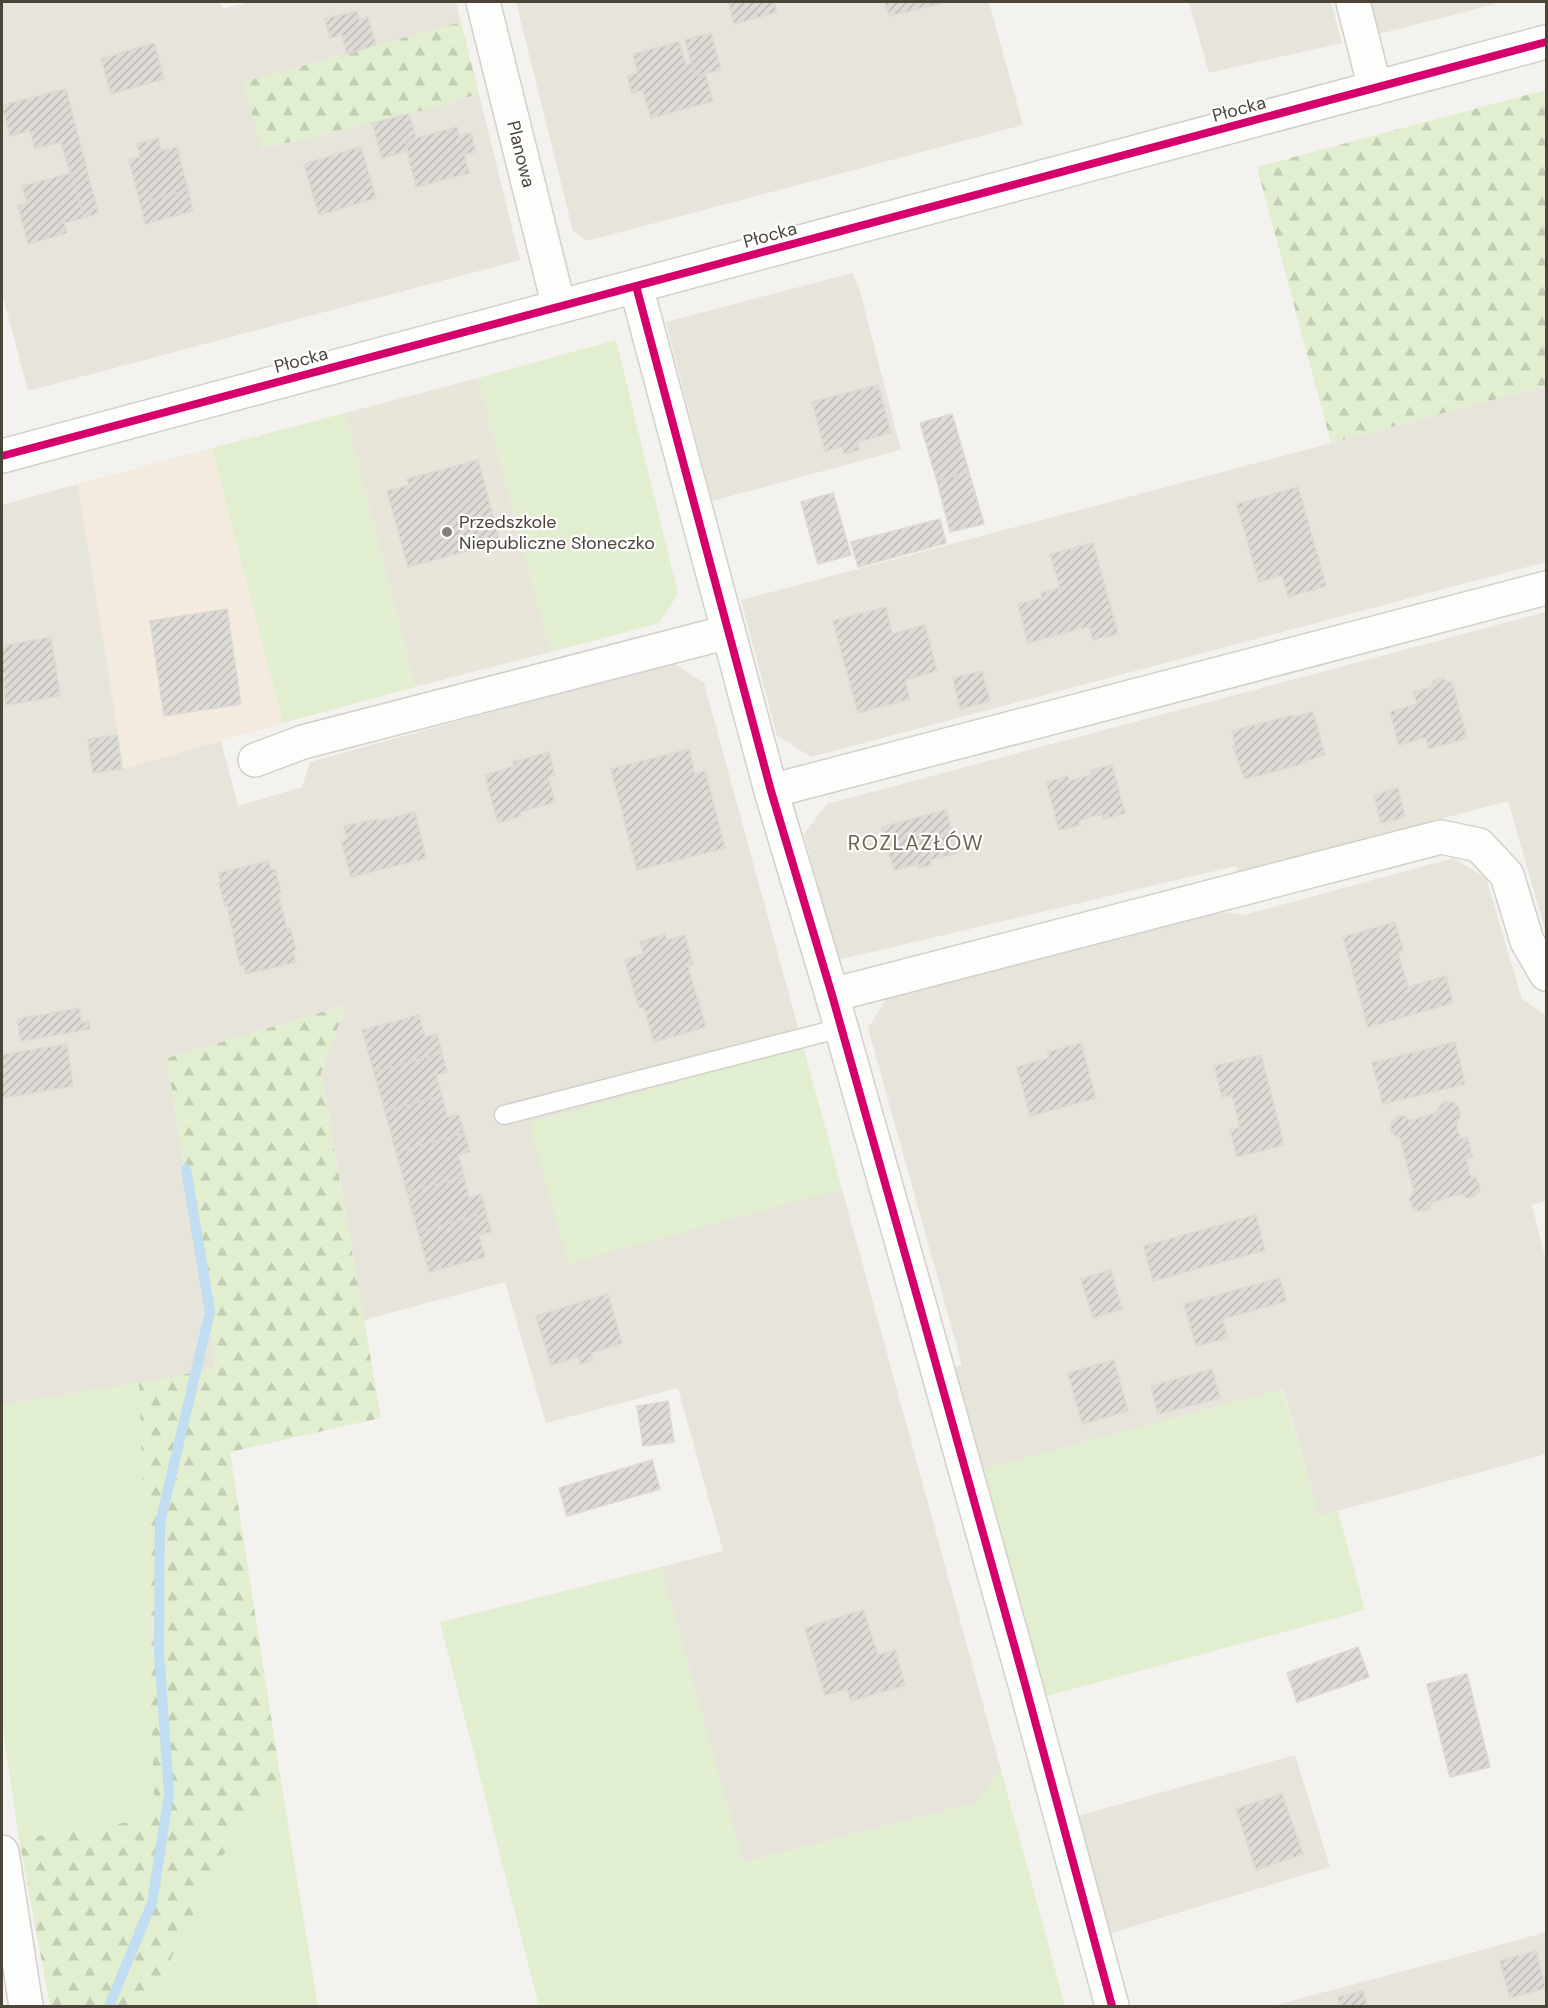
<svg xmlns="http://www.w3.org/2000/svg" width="1548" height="2008" font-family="'DM Sans',sans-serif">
<defs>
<pattern id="forest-firs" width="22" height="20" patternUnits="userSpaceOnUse" patternTransform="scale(1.5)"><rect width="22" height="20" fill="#e1eecf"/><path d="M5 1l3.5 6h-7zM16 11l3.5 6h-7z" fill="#c3cdb2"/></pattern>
<pattern id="building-hatch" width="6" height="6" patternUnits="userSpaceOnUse" patternTransform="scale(1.5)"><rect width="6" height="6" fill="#dedbd6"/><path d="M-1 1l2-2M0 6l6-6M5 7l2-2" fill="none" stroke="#c0bdb8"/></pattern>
</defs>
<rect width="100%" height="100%" fill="#f4f2ee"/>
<g fill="#e7e4dc">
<polygon points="2,2 221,2 223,9 249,2 456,2 461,22 244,82 262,149 409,114 479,94 520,260 28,391 2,293"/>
<polygon points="516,2 989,2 1023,125 587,241 573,231"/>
<polygon points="1189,2 1331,2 1342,43 1209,73"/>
<polygon points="1371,2 1503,2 1379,34"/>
<polygon points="852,273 859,287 901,450 712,501 666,322"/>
<polygon points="1546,386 1546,562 811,757 777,736 741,600"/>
<polygon points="78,484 124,768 221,741 238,806 302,787 310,762 672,662 704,683 803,1046 568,1263 842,1189 1001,1770 978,1802 743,1862 661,1567 723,1551 678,1388 546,1423 505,1282 364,1320 321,1072 346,1005 167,1058 216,1370 2,1405 2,505"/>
<polygon points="1546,612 1546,933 1508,801 1238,873 1236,866 838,960 804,834 827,804"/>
<polygon points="1454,858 1486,878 1522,999 1546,1015 1546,1201 1532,1205 1546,1262 1546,1454 1319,1516 1283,1389 979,1470 952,1368 962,1365 868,1028 890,993 1224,912 1244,915"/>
<polygon points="1295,1755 1330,1867 1108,1934 1074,1817"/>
<polygon points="1546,1932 1546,2006 1272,2006 1475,1952"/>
</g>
<polygon fill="#f3ebdf" points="212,448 283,723 124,769 78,484"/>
<polygon fill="#eae5da" points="478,378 551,652 415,687 345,413"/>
<g fill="#e1eecf">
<polygon points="616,340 678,594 659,623 551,652 478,378"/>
<polygon points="345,413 415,687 283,723 212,448"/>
<polygon points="803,1046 842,1189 568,1264 529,1123"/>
<polygon points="139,1382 155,1818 19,1839 2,1724 2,1405"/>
<polygon points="1282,1389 1319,1516 1338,1511 1365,1610 1043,1697 979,1470"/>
<polygon points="661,1567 743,1862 978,1802 1001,1770 1065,2006 539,2006 440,1622"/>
<polygon points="284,1800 318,2006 147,2006 249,1805"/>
</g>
<g fill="url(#forest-firs)">
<polygon points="461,22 479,94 409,114 261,149 244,82"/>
<polygon points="1546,90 1546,386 1331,443 1257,167"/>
<polygon points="346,1005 321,1073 381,1418 230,1452 284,1800 249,1805 147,2006 50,2006 19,1839 155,1818 139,1382 216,1369 167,1058"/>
</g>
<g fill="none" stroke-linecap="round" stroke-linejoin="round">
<polyline stroke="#c0ddf1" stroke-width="10" points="109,2006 152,1903 169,1794 159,1651 160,1523 210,1312 186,1169"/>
</g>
<g fill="url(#building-hatch)" stroke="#dcd9d4" stroke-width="1.5">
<polygon points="734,2 774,2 777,12 734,24 729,4"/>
<polygon points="885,2 942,2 942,3 889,16"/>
<polygon points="357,11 359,20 368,17 376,45 347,54 342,35 330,38 325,19"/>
<polygon points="711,33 721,70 695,76 685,40"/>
<polygon points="679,42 686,65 692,63 695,76 705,73 713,101 651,118 643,90 632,93 627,76 638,73 633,54"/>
<polygon points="154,43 164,79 111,94 101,59"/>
<polygon points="66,89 98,213 84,218 61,142 35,148 30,131 10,136 2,107 2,105"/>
<polygon points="409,114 416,138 405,141 407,151 382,158 372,123"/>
<polygon points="457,127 459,136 471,133 476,152 464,154 469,173 416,187 405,141"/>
<polygon points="158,138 161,151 177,147 188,190 140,203 129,160 140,157 137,144"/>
<polygon points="361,147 376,198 319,215 304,164"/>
<polygon points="72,173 84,218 64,223 67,233 28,244 18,205 27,203 22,186"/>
<polygon points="188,190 193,211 145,224 140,203"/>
<polygon points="878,385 891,433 857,442 859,450 844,454 842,447 825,451 812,402"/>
<polygon points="952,414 969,472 937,481 920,423"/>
<polygon points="478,460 500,542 408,567 387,491 409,485 407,479"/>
<polygon points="969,472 984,524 950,532 937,481"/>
<polygon points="1298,487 1326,586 1288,597 1282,575 1259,582 1237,504"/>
<polygon points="833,493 851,555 818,564 801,502"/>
<polygon points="940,519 946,543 858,567 851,542"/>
<polygon points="1093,543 1118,634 1093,640 1089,626 1028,643 1018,604 1042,598 1041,593 1060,588 1050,554"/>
<polygon points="886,607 892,634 925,625 937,671 905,680 910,699 858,713 833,621"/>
<polygon points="227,609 241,704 164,716 150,621"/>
<polygon points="51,637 60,696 6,705 2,674 2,646"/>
<polygon points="982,671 990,701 960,709 953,678"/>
<polygon points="1443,678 1448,683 1452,682 1467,738 1429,749 1426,737 1399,745 1390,712 1417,704 1413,692 1431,687 1433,681"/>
<polygon points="1313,712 1325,755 1306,761 1306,763 1245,779 1233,747 1235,746 1232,731 1293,715 1294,717"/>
<polygon points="117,735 122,769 93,773 88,739"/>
<polygon points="689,749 695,774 705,771 725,848 637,870 611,769"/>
<polygon points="549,752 555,776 548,777 555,802 520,812 521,816 498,823 485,775 514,766 513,762"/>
<polygon points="1112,765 1125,813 1104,819 1102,814 1079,820 1080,825 1059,830 1046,782 1068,776 1069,781 1092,775 1091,770"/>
<polygon points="1398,788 1405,817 1381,823 1374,795"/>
<polygon points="946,810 957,853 930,860 932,865 918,868 918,864 894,870 882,827"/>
<polygon points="415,812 426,858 351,877 341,840 347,839 344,826 377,819 377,822"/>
<polygon points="268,861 271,870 275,869 281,893 278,894 287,929 290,928 296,950 293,951 296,962 246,974 244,965 240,966 227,905 225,906 219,883 221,882 219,873"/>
<polygon points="1395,922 1403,950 1398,952 1408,987 1446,976 1453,1003 1368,1027 1343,937"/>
<polygon points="665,934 667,940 685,935 693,965 688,966 706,1027 654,1042 644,1007 639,1008 625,960 644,954 640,942"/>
<polygon points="79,1008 82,1023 89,1021 90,1029 21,1041 17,1019"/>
<polygon points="419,1015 425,1037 437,1034 442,1053 374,1072 362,1030"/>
<polygon points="1455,1042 1465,1084 1383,1104 1372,1063"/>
<polygon points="1081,1043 1096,1098 1030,1116 1017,1067 1049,1058 1047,1052"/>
<polygon points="67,1044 73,1086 2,1098 2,1055"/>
<polygon points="442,1053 447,1072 436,1075 442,1096 385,1111 374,1072"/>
<polygon points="1261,1055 1284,1145 1237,1157 1230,1130 1240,1128 1232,1095 1222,1097 1214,1066"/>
<polygon points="442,1096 447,1117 459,1115 464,1133 396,1152 385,1111"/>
<polygon points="1445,1102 1453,1102 1459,1108 1460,1117 1456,1123 1460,1139 1467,1137 1473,1157 1466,1159 1470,1175 1477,1179 1480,1189 1474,1197 1467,1198 1460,1194 1432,1202 1430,1207 1426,1211 1414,1210 1409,1200 1414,1191 1400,1138 1391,1133 1391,1123 1398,1116 1405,1116 1410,1121 1438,1112 1439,1107"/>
<polygon points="464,1133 470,1152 458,1155 464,1177 407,1192 396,1152"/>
<polygon points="464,1177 469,1198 481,1194 486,1213 418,1232 407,1192"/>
<polygon points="486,1213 491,1232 479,1235 485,1257 429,1272 418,1232"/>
<polygon points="1256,1215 1265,1250 1153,1281 1144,1246"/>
<polygon points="1111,1270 1122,1309 1093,1318 1081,1279"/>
<polygon points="1280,1278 1286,1301 1222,1319 1228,1338 1196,1346 1184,1304"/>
<polygon points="608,1294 622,1343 591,1353 593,1360 580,1364 578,1357 551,1365 536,1316"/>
<polygon points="1114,1360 1128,1411 1082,1424 1068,1373"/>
<polygon points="1212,1369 1220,1398 1158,1414 1151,1386"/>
<polygon points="668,1401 674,1442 643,1446 637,1406"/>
<polygon points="652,1460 660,1489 567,1516 559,1488"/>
<polygon points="863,1610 878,1655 895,1650 905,1685 851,1701 847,1689 825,1695 805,1628"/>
<polygon points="1358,1647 1369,1677 1297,1702 1287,1673"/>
<polygon points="1467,1674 1490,1767 1450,1777 1427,1684"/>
<polygon points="1282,1794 1303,1854 1256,1870 1236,1809"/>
<polygon points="1536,1951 1546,1988 1510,1998 1500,1961"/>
<polygon points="1363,1991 1367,2006 1340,2006 1338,1997"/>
</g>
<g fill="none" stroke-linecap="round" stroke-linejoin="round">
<defs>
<polyline id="service" points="504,1115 841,1028"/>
<g id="minor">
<polyline points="483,2 559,307"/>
<polyline points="1353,2 1375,88"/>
<polyline points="636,286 771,791 832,995 920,1307 1025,1684 1112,2006"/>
<polyline points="255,760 303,742 728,632"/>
<polyline points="771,791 1546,588"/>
<polyline points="832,995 1441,837 1479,845 1507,875 1527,941 1546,974"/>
<polyline points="2,1852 26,2006"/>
</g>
<polyline id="tertiary" points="2,456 1546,42"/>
</defs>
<use href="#service" stroke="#d2d0cb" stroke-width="21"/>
<use href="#minor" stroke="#d2d0cb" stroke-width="36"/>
<use href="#tertiary" stroke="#d2d0cb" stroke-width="36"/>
<use href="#service" stroke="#fdfdfc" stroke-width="18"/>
<use href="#minor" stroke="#fdfdfc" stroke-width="33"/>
<use href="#tertiary" stroke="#fdfdfc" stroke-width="33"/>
<defs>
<g id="cycleway">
<polyline points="636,286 771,791 832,995 920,1307 1025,1684 1112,2006"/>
<polyline points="2,456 1546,42"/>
</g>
</defs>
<use href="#cycleway" stroke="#fff" stroke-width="11"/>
<use href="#cycleway" stroke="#d6006c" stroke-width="8"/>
</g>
<circle fill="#868178" stroke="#fff" stroke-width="2" cx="447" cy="532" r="6"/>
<g text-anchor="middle" stroke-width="4.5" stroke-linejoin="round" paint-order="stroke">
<g font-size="18" fill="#4b4439" stroke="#fff">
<text transform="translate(1239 109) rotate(-15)" y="6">Płocka</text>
<text transform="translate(521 154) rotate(76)" y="6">Planowa</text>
<text transform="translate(770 235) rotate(-15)" y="6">Płocka</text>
<text transform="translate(301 360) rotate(-15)" y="6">Płocka</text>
</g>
<g font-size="18" fill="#4b4439" stroke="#fff" text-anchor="start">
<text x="459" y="528">Przedszkole<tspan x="459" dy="21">Niepubliczne Słoneczko</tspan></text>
</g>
<g font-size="21" letter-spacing="1.5" fill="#6e6250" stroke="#fff">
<text x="916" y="850">ROZLAZŁÓW</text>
</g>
</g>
<rect width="1548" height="2008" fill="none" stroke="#4b4439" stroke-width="6"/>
</svg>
